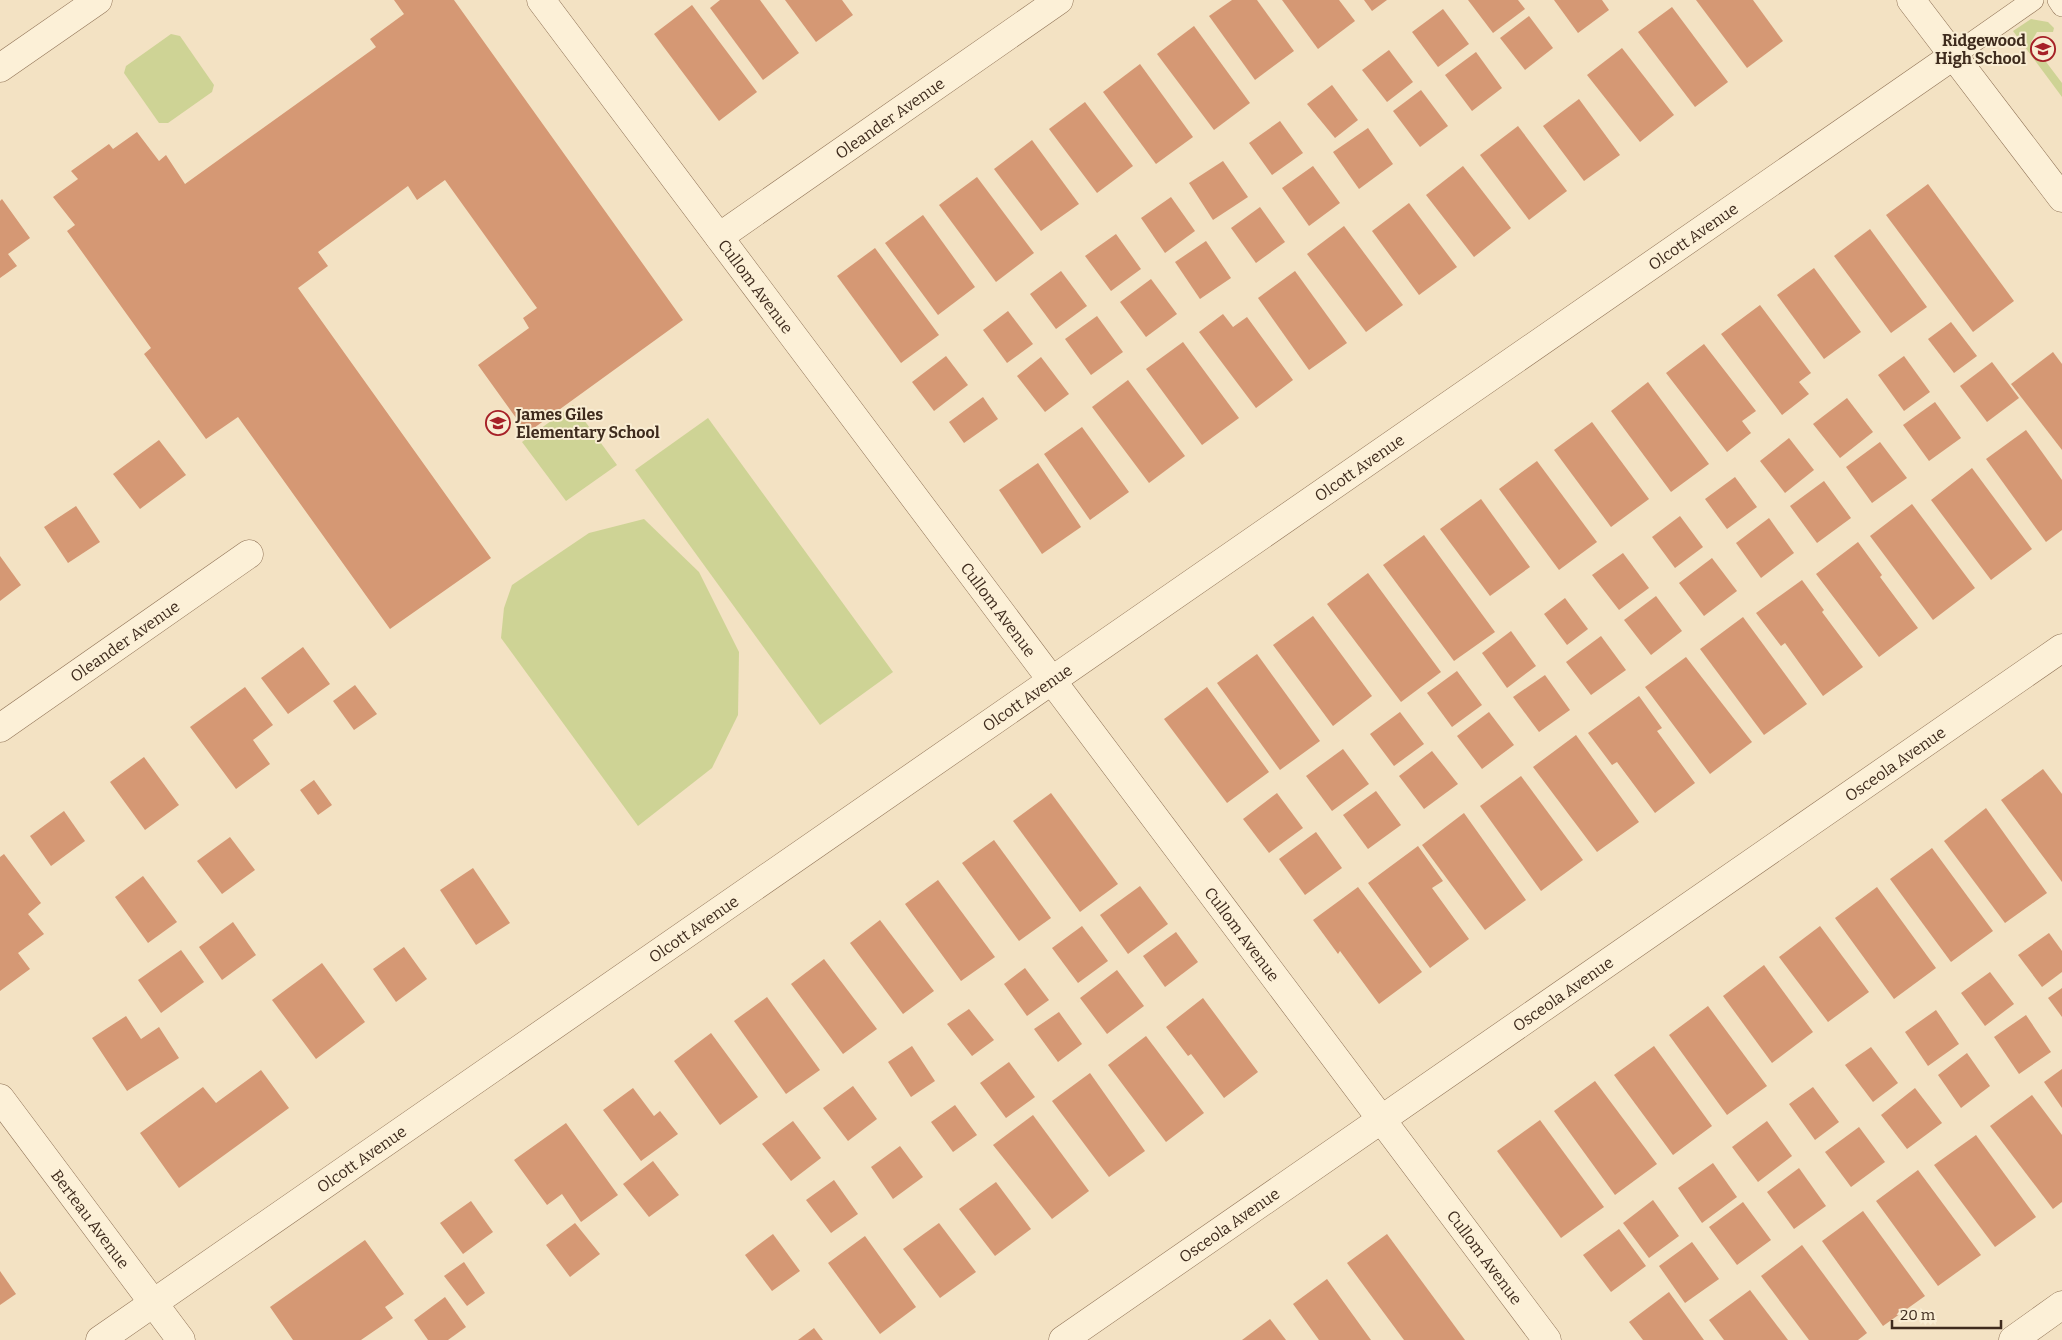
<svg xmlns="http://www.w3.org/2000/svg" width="2062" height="1340" font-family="Bitter,serif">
<rect width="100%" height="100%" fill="#f3e2c3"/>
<g fill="#ced395">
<polygon points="2031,19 2048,22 2054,28 2053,32 2037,32 2031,42 2062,83 2062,97 2013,31"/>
<polygon points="171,34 180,36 214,85 212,92 168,123 159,123 124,73 126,66"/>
<polygon points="573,405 617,465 566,501 522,442"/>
<polygon points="708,418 893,672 820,725 635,470"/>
<polygon points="644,519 699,572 739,652 738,715 712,768 638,826 501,638 504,608 512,585 589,533"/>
</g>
<g fill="#d59874">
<polygon points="394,0 454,0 683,320 527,433 478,365 529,328 523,318 537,308 445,180 417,200 408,186 318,252 328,266 298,288 491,558 390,629 238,417 206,439 144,354 151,348 67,231 75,225 53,197 78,179 71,171 109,144 113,149 137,132 159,161 166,155 185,184 376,47 370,39 404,14"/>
<polygon points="720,0 760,0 799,53 763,80 710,8"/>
<polygon points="785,0 842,0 853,15 816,42"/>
<polygon points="1232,0 1257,0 1294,51 1255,80 1209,16"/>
<polygon points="1282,0 1339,0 1355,21 1318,49"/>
<polygon points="1364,0 1387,0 1372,11"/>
<polygon points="1468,0 1518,0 1525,9 1493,33"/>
<polygon points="1554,0 1602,0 1609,10 1578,33"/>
<polygon points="1696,0 1753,0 1783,41 1747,68"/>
<polygon points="692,5 757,92 719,121 654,34"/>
<polygon points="1672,7 1728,82 1695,107 1638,32"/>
<polygon points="1443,9 1469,44 1438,67 1412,32"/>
<polygon points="1529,16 1553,48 1525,70 1500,38"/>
<polygon points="1194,26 1250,103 1214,130 1157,54"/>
<polygon points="1622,48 1674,115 1640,142 1587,75"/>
<polygon points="1389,50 1413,82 1387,102 1362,70"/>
<polygon points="1476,52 1502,88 1472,111 1445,75"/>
<polygon points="1140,64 1193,137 1156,164 1103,92"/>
<polygon points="1332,85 1358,120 1335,138 1307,104"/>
<polygon points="1421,90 1448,126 1420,147 1393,111"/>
<polygon points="1579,99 1620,155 1584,181 1543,126"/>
<polygon points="1085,102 1133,166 1097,193 1049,129"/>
<polygon points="1280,121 1303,153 1272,175 1249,143"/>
<polygon points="1518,126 1567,191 1529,220 1480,155"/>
<polygon points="1368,128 1393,164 1359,189 1333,152"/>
<polygon points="1032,140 1079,204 1041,231 994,169"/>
<polygon points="1223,161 1248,197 1213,220 1189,183"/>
<polygon points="1313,166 1340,203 1309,226 1282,188"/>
<polygon points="1463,166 1511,228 1474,257 1426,195"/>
<polygon points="977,177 1034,253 996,282 939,205"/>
<polygon points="1928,184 2014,301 1973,332 1886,215"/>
<polygon points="1171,197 1195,231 1165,253 1141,218"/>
<polygon points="2,199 30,238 8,254 17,266 0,278 0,201"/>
<polygon points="1409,203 1457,267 1419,295 1372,231"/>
<polygon points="1260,207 1285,242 1256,263 1231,228"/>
<polygon points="923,215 975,287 938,315 885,243"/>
<polygon points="1344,226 1403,305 1366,332 1307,254"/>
<polygon points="1870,229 1927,307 1891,333 1834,256"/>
<polygon points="1116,234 1141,269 1111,291 1085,256"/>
<polygon points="1206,241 1231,278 1200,299 1175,262"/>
<polygon points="875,248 939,335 901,363 837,276"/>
<polygon points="1814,268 1861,332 1824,359 1777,295"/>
<polygon points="1061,271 1087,306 1056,329 1030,294"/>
<polygon points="1295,271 1347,343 1309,370 1258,298"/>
<polygon points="1151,279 1177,314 1146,337 1120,302"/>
<polygon points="1760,305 1811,373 1799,382 1809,394 1782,415 1721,334"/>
<polygon points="1008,311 1033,344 1007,363 983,330"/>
<polygon points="1223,314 1233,327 1247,317 1293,380 1256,408 1199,332"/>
<polygon points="1097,316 1123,352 1091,375 1065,339"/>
<polygon points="1951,322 1977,356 1954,373 1928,339"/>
<polygon points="1183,342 1239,418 1202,445 1146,369"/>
<polygon points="1704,344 1756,411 1742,421 1751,433 1727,452 1666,373"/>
<polygon points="2053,352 2062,364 2062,450 2011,384"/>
<polygon points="946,356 968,385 934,411 912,382"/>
<polygon points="1904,356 1930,392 1904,411 1878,375"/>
<polygon points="1041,357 1069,394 1045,412 1017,376"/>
<polygon points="1992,362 2019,398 1987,422 1960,386"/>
<polygon points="1128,380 1185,456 1149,483 1092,407"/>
<polygon points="1648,382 1709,464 1671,492 1611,411"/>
<polygon points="983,397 998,419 964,443 949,422"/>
<polygon points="1847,398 1873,432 1840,458 1813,424"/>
<polygon points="1935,402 1961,438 1929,461 1903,425"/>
<polygon points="1592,422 1649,499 1611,527 1554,450"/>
<polygon points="1082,427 1129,492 1090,520 1044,454"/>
<polygon points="2026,430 2062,480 2062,530 2046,542 1986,459"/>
<polygon points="1789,438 1814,470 1785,493 1760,461"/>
<polygon points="159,440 186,475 140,509 113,474"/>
<polygon points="1880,442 1907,478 1872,503 1846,467"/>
<polygon points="1537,461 1597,542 1559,570 1499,489"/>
<polygon points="1038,463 1081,527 1042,554 999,490"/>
<polygon points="1972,468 2032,549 1991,580 1931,500"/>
<polygon points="1735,477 1757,507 1727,529 1705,499"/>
<polygon points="1824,481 1851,518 1817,543 1790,506"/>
<polygon points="1481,499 1530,567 1490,596 1440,529"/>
<polygon points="1912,504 1975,588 1933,620 1870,536"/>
<polygon points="76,506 100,542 68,563 44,527"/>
<polygon points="1680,516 1703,547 1675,568 1652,537"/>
<polygon points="1769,518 1794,553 1761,578 1736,543"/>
<polygon points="1424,535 1495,632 1454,661 1383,565"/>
<polygon points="1858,542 1882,575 1880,577 1918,628 1879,657 1816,574"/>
<polygon points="1623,553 1649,588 1619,610 1592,575"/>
<polygon points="0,556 21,585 0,601"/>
<polygon points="1712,558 1737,591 1704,616 1679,583"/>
<polygon points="1368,573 1441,672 1401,702 1327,604"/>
<polygon points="1802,580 1824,610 1822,612 1863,667 1823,696 1785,643 1781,646 1756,613"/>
<polygon points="1656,596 1682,631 1651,655 1624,620"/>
<polygon points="1565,598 1588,629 1567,645 1544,614"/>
<polygon points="1313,616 1372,696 1333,726 1273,645"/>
<polygon points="1743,617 1807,704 1764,735 1700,649"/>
<polygon points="1511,631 1536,666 1507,688 1482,653"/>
<polygon points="1601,636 1626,670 1591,695 1566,662"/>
<polygon points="303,647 330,684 288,714 261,678"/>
<polygon points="1257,654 1320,741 1280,770 1217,683"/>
<polygon points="1686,657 1752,742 1710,774 1645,687"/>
<polygon points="1457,671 1482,705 1452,727 1427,693"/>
<polygon points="1545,675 1570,710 1539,732 1513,697"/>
<polygon points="355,685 377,714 354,730 333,701"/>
<polygon points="245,687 273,725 253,740 270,764 236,789 190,727"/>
<polygon points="1207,687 1269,772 1227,803 1164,719"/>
<polygon points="1639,696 1662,728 1657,731 1695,783 1655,813 1617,762 1612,765 1588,733"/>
<polygon points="1400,712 1424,744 1394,766 1370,734"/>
<polygon points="1489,712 1514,745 1482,769 1457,736"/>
<polygon points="1576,735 1639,822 1597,852 1533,767"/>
<polygon points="1343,749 1369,784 1332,811 1306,776"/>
<polygon points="1432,751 1458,784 1424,809 1399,776"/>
<polygon points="144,757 179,805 145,830 110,782"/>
<polygon points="2043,769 2062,794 2062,882 2001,800"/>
<polygon points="1521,776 1583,860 1541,891 1480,806"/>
<polygon points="314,780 332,805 318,815 300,790"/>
<polygon points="1376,791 1401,825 1368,849 1343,815"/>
<polygon points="1051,793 1118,884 1080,912 1013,821"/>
<polygon points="1277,793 1303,828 1269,853 1243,819"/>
<polygon points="1986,808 2047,893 2005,923 1944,841"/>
<polygon points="64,811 85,841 51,866 30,836"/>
<polygon points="1464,813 1526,900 1485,930 1422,845"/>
<polygon points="1316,832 1342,868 1305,895 1279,859"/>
<polygon points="230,837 255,870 222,894 197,861"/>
<polygon points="994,840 1051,918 1019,941 962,863"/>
<polygon points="1418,846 1443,881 1432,888 1469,939 1430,968 1368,883"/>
<polygon points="1932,848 1993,931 1951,962 1890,879"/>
<polygon points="4,854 41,903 28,914 44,934 18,953 30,969 0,991 0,857"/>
<polygon points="473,868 510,923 476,945 440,890"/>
<polygon points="143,876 177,922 148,943 115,897"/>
<polygon points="938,880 995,957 961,981 905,904"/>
<polygon points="1140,886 1168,924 1128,954 1100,915"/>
<polygon points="1358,887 1422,972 1379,1004 1340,951 1338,954 1313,920"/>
<polygon points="1877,887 1936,968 1894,999 1835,918"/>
<polygon points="880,920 934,991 903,1014 850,943"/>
<polygon points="233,922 256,955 222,980 199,947"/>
<polygon points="1082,926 1108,961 1078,983 1052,948"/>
<polygon points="1820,926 1869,992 1828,1022 1779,957"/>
<polygon points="1176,932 1198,962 1165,987 1143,956"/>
<polygon points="2049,933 2062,951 2062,972 2042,987 2018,955"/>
<polygon points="404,947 427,979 396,1002 373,969"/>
<polygon points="181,950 204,982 161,1013 138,980"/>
<polygon points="824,959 877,1029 843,1054 791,984"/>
<polygon points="322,963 365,1022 316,1059 272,1000"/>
<polygon points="1764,965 1813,1032 1772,1063 1723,996"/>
<polygon points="1025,968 1049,1000 1027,1016 1004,984"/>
<polygon points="1117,970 1144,1006 1107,1034 1080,998"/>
<polygon points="1990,972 2014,1004 1985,1026 1961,993"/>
<polygon points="2062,988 2062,1017 2048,998"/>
<polygon points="767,997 820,1070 786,1094 734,1021"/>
<polygon points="1203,998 1258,1072 1224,1098 1191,1054 1188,1056 1166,1027"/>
<polygon points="1708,1006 1767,1086 1727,1115 1669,1035"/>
<polygon points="969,1009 994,1040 972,1056 947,1024"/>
<polygon points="1936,1010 1959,1044 1928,1066 1905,1032"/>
<polygon points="1059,1012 1082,1044 1058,1062 1034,1029"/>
<polygon points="2026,1015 2051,1052 2019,1074 1994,1037"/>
<polygon points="126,1016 141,1039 159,1027 179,1058 127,1091 92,1038"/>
<polygon points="711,1033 758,1097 720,1125 674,1061"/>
<polygon points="1146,1036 1204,1113 1166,1142 1108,1065"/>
<polygon points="912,1046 935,1081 911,1097 888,1062"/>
<polygon points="1654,1046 1712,1126 1673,1155 1614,1075"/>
<polygon points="1871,1047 1898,1083 1873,1102 1845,1065"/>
<polygon points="1967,1053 1990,1086 1961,1108 1938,1075"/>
<polygon points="1009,1062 1035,1097 1006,1118 980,1083"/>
<polygon points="2062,1069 2062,1108 2044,1082"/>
<polygon points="261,1070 289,1108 179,1188 140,1133 203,1087 216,1103"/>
<polygon points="1090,1073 1145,1151 1109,1177 1052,1101"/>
<polygon points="1595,1081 1657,1164 1615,1195 1554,1111"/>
<polygon points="853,1086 877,1119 848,1141 823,1108"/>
<polygon points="1813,1087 1839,1122 1815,1140 1789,1104"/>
<polygon points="633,1088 654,1116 660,1111 678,1134 641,1161 603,1110"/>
<polygon points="1915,1088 1942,1123 1907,1149 1881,1115"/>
<polygon points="2032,1095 2062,1135 2062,1202 2053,1209 1990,1126"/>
<polygon points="955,1105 977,1135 953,1152 931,1122"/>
<polygon points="1033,1115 1089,1191 1052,1219 993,1145"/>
<polygon points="1540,1120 1604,1207 1561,1238 1497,1151"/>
<polygon points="793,1121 821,1158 791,1181 762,1144"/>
<polygon points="1767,1121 1792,1156 1758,1182 1732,1147"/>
<polygon points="566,1123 618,1195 581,1222 562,1194 547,1205 514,1160"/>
<polygon points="1859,1127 1885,1162 1851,1187 1825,1152"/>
<polygon points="1976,1135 2036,1217 1995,1247 1934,1165"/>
<polygon points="900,1146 923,1177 893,1199 871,1167"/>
<polygon points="653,1161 679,1195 649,1217 623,1184"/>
<polygon points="1713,1163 1737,1197 1702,1223 1678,1188"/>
<polygon points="1799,1168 1826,1206 1794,1229 1767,1192"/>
<polygon points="1918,1170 1981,1255 1938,1286 1876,1201"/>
<polygon points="834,1180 858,1214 831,1233 806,1200"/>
<polygon points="996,1182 1031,1229 995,1256 959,1209"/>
<polygon points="1653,1200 1679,1236 1649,1258 1623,1223"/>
<polygon points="471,1201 493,1232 463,1254 440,1223"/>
<polygon points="1743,1202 1771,1240 1737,1265 1709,1227"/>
<polygon points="1863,1211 1925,1296 1883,1326 1822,1241"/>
<polygon points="575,1223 600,1254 570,1277 546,1245"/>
<polygon points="939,1223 976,1272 940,1298 903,1249"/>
<polygon points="1619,1229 1646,1266 1611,1292 1583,1255"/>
<polygon points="773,1234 800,1271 772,1291 745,1255"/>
<polygon points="1387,1234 1465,1340 1404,1340 1347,1263"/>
<polygon points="865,1236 916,1307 880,1334 828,1263"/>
<polygon points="365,1240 404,1294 385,1307 393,1318 361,1340 293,1340 270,1307"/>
<polygon points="1692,1242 1719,1279 1685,1303 1659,1266"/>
<polygon points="1802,1245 1867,1333 1858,1340 1809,1340 1761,1276"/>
<polygon points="464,1262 485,1293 467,1306 444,1276"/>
<polygon points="0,1271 16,1294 0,1305"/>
<polygon points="1327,1279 1371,1340 1319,1340 1293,1304"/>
<polygon points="1750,1290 1788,1340 1724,1340 1709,1320"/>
<polygon points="1669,1292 1704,1340 1643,1340 1629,1322"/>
<polygon points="445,1297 466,1327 448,1340 428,1340 414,1320"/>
<polygon points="1270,1319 1286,1340 1242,1340"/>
<polygon points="814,1328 823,1340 798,1340"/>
</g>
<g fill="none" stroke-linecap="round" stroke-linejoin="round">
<defs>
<g id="service">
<polyline points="2058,0 2062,6"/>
<polyline points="1953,56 2033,0"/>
</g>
<g id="minor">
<path id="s1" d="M 541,0 L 1547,1340"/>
<polyline points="0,68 98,0"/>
<path id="s2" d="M 719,237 L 1059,0"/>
<path id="s3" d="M 0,728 L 249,554"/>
<path id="s4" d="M 0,1098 L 181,1340"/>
<path id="s5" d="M 100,1340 L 1953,56"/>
<path id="s6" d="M 1063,1340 L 2062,648"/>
<polyline points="2013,1340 2062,1305"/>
</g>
<polyline id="tertiary" points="1911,0 2062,198"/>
</defs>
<use href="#service" stroke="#907357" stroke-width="22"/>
<use href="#minor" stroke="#907357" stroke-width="29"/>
<use href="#tertiary" stroke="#907357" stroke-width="29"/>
<use href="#service" stroke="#fcf0d7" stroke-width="21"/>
<use href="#minor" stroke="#fcf0d7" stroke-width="28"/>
<use href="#tertiary" stroke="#fcf0d7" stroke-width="28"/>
</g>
<defs>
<symbol id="school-ring" viewBox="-11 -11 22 22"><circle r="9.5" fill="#f9edd3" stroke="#a62027" stroke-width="1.5"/><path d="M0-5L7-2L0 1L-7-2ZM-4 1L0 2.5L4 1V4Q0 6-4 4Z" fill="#a62027"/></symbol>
</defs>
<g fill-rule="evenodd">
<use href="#school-ring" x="2029" y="35" width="28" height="28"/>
<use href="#school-ring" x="484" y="409" width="28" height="28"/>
</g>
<g text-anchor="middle" stroke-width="4" stroke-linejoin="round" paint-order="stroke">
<g font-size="16" font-weight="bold" fill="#3e2b1d" stroke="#f9edd3" text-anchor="end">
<text x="2026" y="46">Ridgewood<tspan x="2026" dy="18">High School</tspan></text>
<text x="516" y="420" text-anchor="start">James Giles<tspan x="516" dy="18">Elementary School</tspan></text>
</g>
<g font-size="16" fill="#3e2b1d" stroke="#f9edd3">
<text dy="6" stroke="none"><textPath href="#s2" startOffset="208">Oleander Avenue</textPath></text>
<text dy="6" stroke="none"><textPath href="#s5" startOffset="1938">Olcott Avenue</textPath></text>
<text dy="6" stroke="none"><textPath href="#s1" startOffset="358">Cullom Avenue</textPath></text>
<text dy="6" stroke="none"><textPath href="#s5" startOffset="1532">Olcott Avenue</textPath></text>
<text dy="6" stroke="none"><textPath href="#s1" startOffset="762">Cullom Avenue</textPath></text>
<text dy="6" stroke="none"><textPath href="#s3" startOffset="152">Oleander Avenue</textPath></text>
<text dy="6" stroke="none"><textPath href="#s5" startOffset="1128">Olcott Avenue</textPath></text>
<text dy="6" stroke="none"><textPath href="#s6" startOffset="1012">Osceola Avenue</textPath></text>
<text dy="6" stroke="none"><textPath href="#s5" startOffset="722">Olcott Avenue</textPath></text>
<text dy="6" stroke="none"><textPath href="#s1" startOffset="1168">Cullom Avenue</textPath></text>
<text dy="6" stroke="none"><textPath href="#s6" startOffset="608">Osceola Avenue</textPath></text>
<text dy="6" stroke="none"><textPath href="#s5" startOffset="318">Olcott Avenue</textPath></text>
<text dy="6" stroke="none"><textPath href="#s4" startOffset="151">Berteau Avenue</textPath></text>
<text dy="6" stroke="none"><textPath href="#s6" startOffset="202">Osceola Avenue</textPath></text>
<text dy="6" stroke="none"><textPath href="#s1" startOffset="1572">Cullom Avenue</textPath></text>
</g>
</g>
<path d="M1892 1320v8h109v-8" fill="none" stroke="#3e2b1d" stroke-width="2.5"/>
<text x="1900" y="1320" font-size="15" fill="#3e2b1d" stroke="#f9edd3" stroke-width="4" paint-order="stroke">20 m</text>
</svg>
